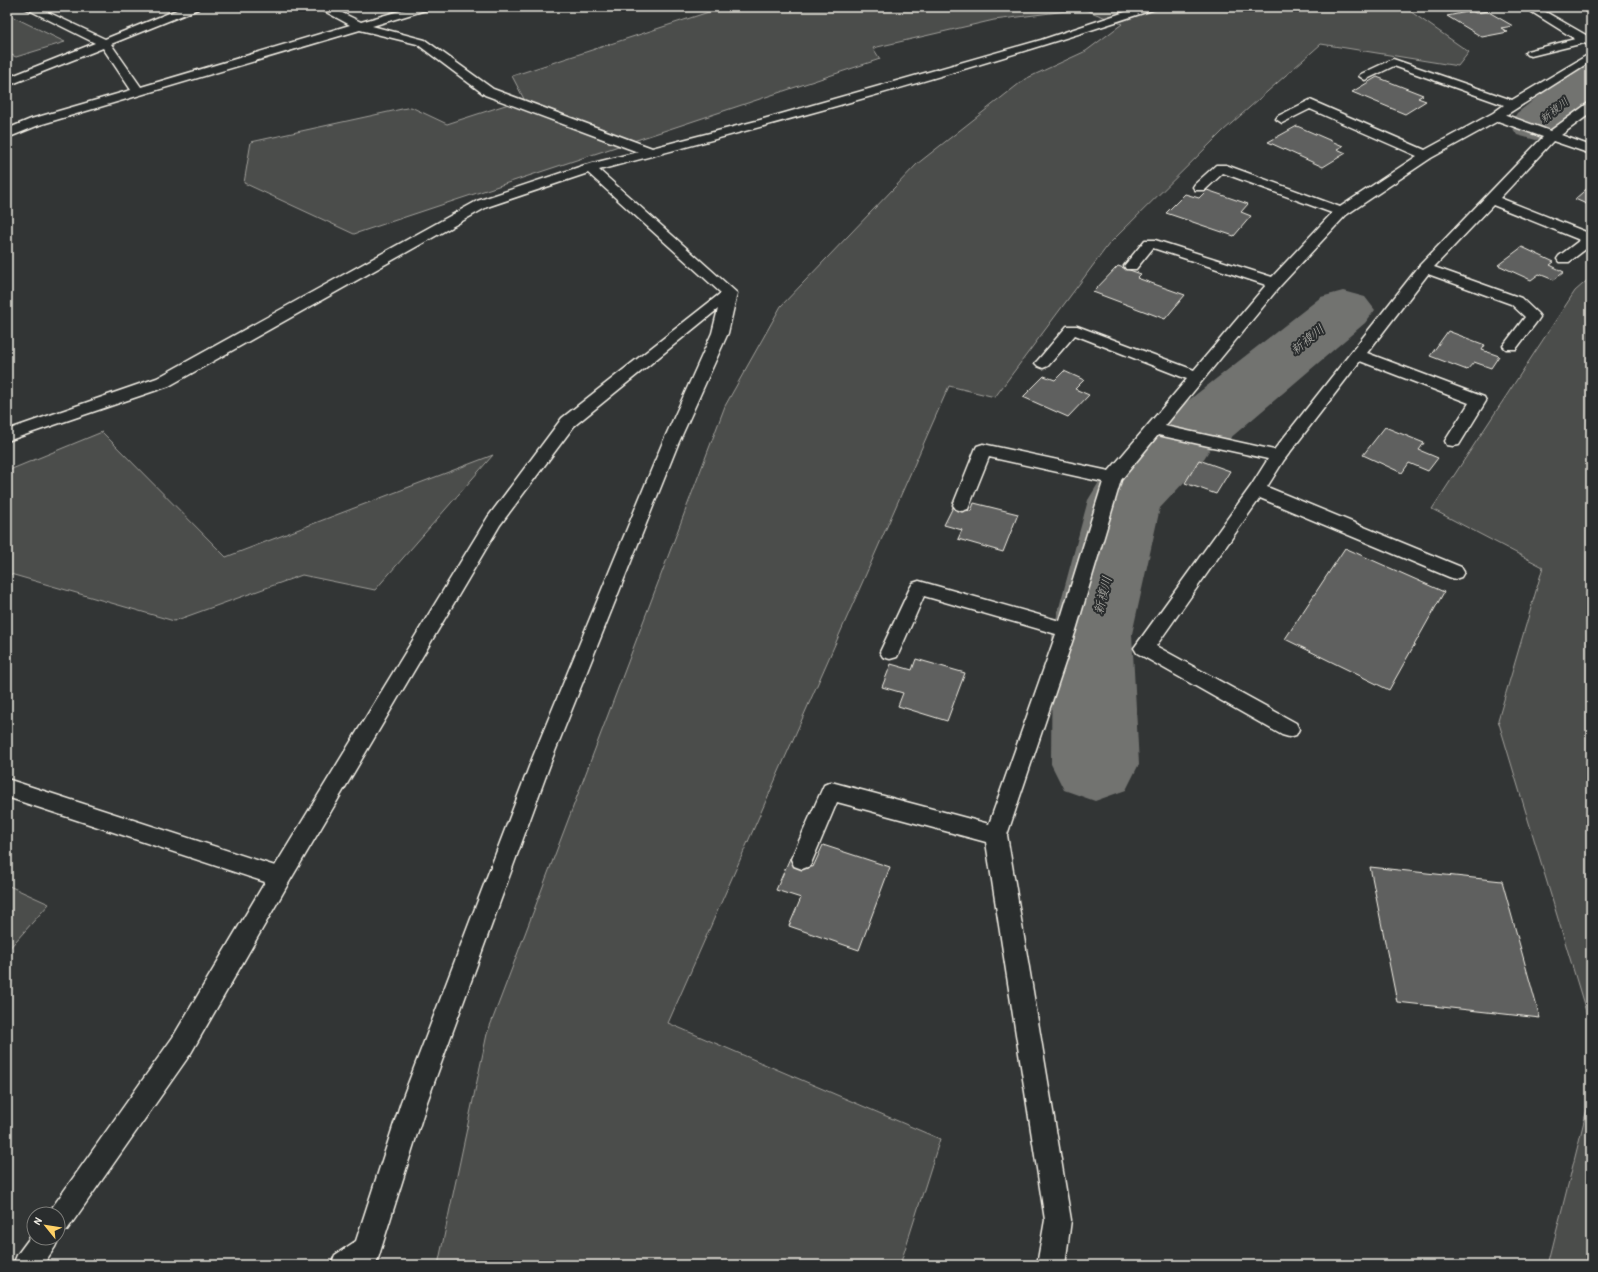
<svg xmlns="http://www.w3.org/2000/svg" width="1598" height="1272" font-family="'Patrick Hand','Klee One',sans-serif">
<rect width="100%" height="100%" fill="#323535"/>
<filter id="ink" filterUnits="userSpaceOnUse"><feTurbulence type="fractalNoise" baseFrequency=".025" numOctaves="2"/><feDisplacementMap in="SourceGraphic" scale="8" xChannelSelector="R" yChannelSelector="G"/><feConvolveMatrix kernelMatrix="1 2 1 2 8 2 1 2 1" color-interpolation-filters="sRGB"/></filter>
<g filter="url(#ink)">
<g fill="#4b4d4c" stroke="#a09f9a">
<polygon points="724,7 1404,7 1469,52 1458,66 1321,44 1223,131 1109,244 995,397 949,386 668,1023 940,1139 900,1265 438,1265 487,1034 725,406 781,306 917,164 1025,79 1086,51 1122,24 1083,9 994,20 873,48 880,59 354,234 244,183 251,142 411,107 447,124 524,99 512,76"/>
<polygon points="7,14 65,42 16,57 7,53"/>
<polygon points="1591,277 1591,1028 1498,720 1543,567 1432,509 1575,291"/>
<polygon points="102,432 226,557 493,455 375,590 302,575 174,621 7,573 7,471"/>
<polygon points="7,885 49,904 7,951"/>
<polygon points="1591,1093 1591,1265 1548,1265"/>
</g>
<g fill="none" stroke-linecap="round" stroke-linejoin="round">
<g fill="#727370" fill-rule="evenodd">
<polygon points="1591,65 1591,105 1555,135 1536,140 1517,135 1510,124 1517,113 1573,69"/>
<polygon points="1343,291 1365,297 1375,310 1365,323 1221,446 1210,449 1200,465 1160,508 1132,634 1139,764 1126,790 1095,801 1064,790 1051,764 1052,634 1088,500 1099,482 1150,431 1163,428 1171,414 1321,297"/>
</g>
</g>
<g fill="#5f605f" stroke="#f4f1e8">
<polygon points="1577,7 1591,7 1591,14"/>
<polygon points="1472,11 1476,13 1487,11 1513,26 1501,28 1508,32 1482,37 1447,16"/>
<polygon points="1377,77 1423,95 1418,98 1426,101 1405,114 1352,92"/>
<polygon points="1297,126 1343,146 1337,149 1346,153 1323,167 1268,142"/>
<polygon points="1591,185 1591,206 1575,199"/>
<polygon points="1207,190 1248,204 1241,212 1251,216 1234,236 1166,213 1185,194 1199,198"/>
<polygon points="1522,247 1554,262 1550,265 1564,272 1554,280 1539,274 1531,280 1498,265"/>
<polygon points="1118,266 1141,274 1137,278 1185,295 1165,319 1093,292"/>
<polygon points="1448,331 1485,345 1482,350 1499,356 1491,368 1474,362 1467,370 1430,356"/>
<polygon points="1064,371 1084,380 1075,389 1089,395 1068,417 1023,397 1044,376 1055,380"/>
<polygon points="1385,427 1424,443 1419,450 1438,458 1428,471 1409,463 1402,473 1363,455"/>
<polygon points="1199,460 1230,471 1216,494 1185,483"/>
<polygon points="974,503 1018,514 1003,552 958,539 962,530 944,525 953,507 971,511"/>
<polygon points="1345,548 1444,592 1389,690 1285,639"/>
<polygon points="916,659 965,673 947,721 898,706 903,693 882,687 891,664 912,670"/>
<polygon points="823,845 890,867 859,950 789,926 801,898 776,890 790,858 813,867"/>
<polygon points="1370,867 1502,881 1540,1018 1397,1002"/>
</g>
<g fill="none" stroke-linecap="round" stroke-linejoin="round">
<defs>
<g id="lane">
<path d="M 23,7 L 37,7 L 105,39 L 184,7 L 199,7 L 198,9 L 111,44 L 141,87 L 350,25 L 317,7 L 330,7 L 361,22 L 413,7 L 430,7 L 429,9 L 372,26 L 425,40 L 493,89 L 652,148 L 760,120 L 1041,40 L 1140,7 L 1156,7 L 1155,9 C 972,70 786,121 599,170 L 737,293 L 728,333 L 678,444 L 552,759 L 427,1102 L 376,1265 L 331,1265 L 335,1255 L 356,1241 L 401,1102 L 532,759 L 662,444 L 712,333 L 718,309 L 574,426 L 500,525 L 288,884 L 191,1053 L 67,1230 L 58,1234 L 58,1214 L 48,1214 L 49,1212 L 173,1037 L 265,882 L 7,797 L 7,779 L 275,866 L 488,517 L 562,418 L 721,293 L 588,173 L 487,207 L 169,386 L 7,441 L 7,430 L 157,378 L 477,201 L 585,165 L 638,152 L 485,95 L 417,44 L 360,30 L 39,125 L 7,138 L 7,129 L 31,119 L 131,90 L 103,48 L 7,86 L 7,78 L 95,43 Z"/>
<polygon points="1524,7 1537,7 1591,38 1591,46 1584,43 1531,56 1527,55 1525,53 1527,51 1575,39"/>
<path d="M 1591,53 L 1591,61 L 1506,115 L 1550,131 L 1587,104 L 1591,103 L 1591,113 L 1561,135 L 1591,146 L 1591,154 L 1553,141 L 1500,198 L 1591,234 L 1591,245 L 1569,262 L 1559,262 L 1557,259 L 1559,256 L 1580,240 L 1493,205 L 1434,267 L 1521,298 L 1538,314 L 1540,317 L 1538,320 L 1516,349 L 1506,349 L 1503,346 L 1525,317 L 1511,304 L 1428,274 L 1367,353 L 1484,397 L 1486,401 L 1459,445 L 1453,446 L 1447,445 L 1445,441 L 1469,403 L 1360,361 L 1284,460 L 1267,487 L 1461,567 L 1464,572 L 1461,577 L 1455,579 L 1449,577 L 1260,498 L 1156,646 L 1296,723 L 1299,729 L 1296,735 L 1289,737 L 1282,735 L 1137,653 L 1134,648 L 1251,486 L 1268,459 L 1158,435 L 1121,480 L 1076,630 L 1007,835 L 1071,1220 L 1065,1265 L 1037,1265 L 1045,1220 L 986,842 L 837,802 L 810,866 L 802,869 L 794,866 L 791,859 L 824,785 L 831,782 L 989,824 L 1056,634 L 924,596 L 897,657 L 890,659 L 883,657 L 880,652 L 910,588 L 913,583 L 919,581 L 1060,621 L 1103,482 L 989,457 L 968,509 L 962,511 L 956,509 L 953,505 L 975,450 L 977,446 L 983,444 L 1109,471 L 1187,379 L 1075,335 L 1048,366 L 1043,368 L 1038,366 L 1035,363 L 1038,360 L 1067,326 L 1077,326 L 1194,370 L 1266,285 L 1153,248 L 1136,269 L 1126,269 L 1124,266 L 1145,240 L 1155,240 L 1272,277 L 1332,213 L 1223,173 L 1205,190 L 1195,190 L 1193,187 L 1195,184 L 1216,165 L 1226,165 L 1340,207 L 1417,156 L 1310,109 L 1282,123 L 1276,119 L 1278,116 L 1310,100 L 1425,150 L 1493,113 L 1504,105 L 1394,66 L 1365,80 L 1359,76 L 1361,74 L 1393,59 L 1512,100 ZM 1498,121 L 1543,137 L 1420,265 L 1274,450 L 1165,426 L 1280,286 L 1346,215 L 1431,158 Z"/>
<polygon points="34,1232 34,1238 58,1238 58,1235 59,1238 55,1247 43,1265 13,1265 17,1255"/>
</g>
</defs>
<use href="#lane" stroke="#f4f1e8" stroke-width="3"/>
<use href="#lane" fill="#2a2d2e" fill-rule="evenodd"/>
</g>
</g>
<g text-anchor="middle" stroke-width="4" stroke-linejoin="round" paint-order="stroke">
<g font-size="11" font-style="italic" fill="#b3b2ac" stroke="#2a2d2e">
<text transform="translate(1554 110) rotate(-39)" y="4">新複川</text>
</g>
<g font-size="13" font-style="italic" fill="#b3b2ac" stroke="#2a2d2e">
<text transform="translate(1307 339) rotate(-39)" y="5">新複川</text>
<text transform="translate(1102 595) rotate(-76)" y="5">新複川</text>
</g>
</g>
<rect width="1598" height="1272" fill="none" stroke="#2a2d2e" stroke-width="24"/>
<rect x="12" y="12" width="1574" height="1248" fill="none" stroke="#f4f1e8" stroke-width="1.5" filter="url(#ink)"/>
<g transform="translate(46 1226) rotate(300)"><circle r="19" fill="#2a2d2e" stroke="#7b7b78"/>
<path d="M0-3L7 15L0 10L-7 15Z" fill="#ffd166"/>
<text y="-6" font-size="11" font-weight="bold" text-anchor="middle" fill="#f4f1e8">N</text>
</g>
</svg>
